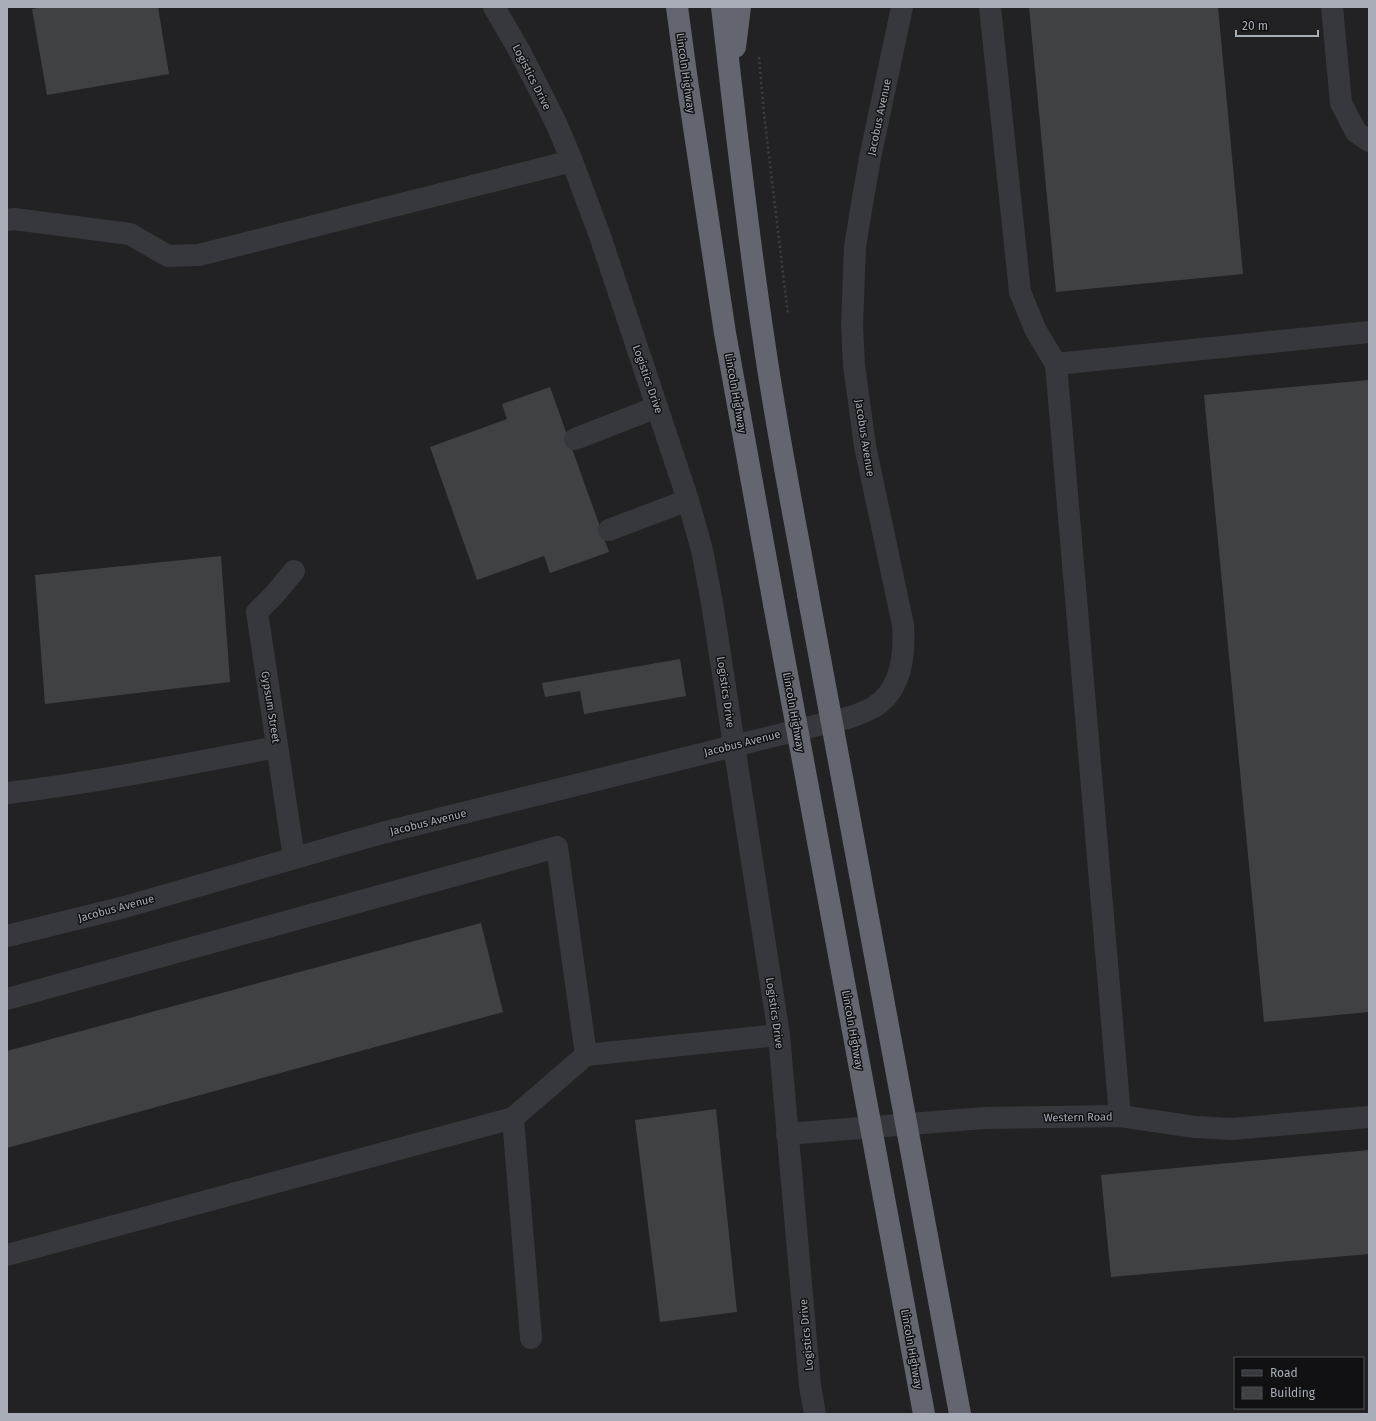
<svg xmlns="http://www.w3.org/2000/svg" width="1376" height="1421" font-family="'Fira Sans',sans-serif">
<rect width="100%" height="100%" fill="#161618"/>
<path fill="#222225" fill-rule="evenodd" d="M 7,7 L 1369,7 L 1369,1414 L 7,1414 ZM 1235,1358 L 1363,1358 L 1363,1408 L 1235,1408 Z"/>
<g fill="#404145">
<polygon points="43,7 158,7 169,74 47,95 32,9"/>
<polygon points="1029,7 1218,7 1243,274 1056,292"/>
<polygon points="1369,380 1369,1012 1264,1022 1204,395"/>
<polygon points="550,387 609,552 550,573 544,556 477,580 430,447 507,419 502,404"/>
<polygon points="221,556 230,682 45,704 35,575"/>
<polygon points="680,659 686,696 584,714 580,691 545,697 542,683"/>
<polygon points="481,923 503,1012 7,1148 7,1051"/>
<polygon points="716,1109 737,1312 660,1322 635,1120"/>
<polygon points="1369,1150 1369,1254 1111,1277 1101,1175"/>
</g>
<g fill="none" stroke-linecap="round" stroke-linejoin="round">
<polyline stroke="#3d3f44" stroke-width="2.5" stroke-dasharray="2 3" stroke-linecap="butt" points="759,57 764,114 788,315"/>
<g stroke="#37383d" stroke-width="22">
<polyline points="494,7 519,50 538,87 556,123 572,161 600,236 688,500 702,550 712,603 779,1035 810,1386 815,1414"/>
<polyline points="990,7 1020,292 1036,331 1056,364"/>
<polyline points="1332,7 1341,103 1356,132 1369,141"/>
<polyline points="7,220 14,219 130,234 168,256 199,255 572,161"/>
<polyline points="575,439 657,407"/>
<polyline points="609,530 688,500"/>
<polyline points="294,571 274,595 257,612 294,858"/>
<path d="M 7,793 C 98,782 187,764 277,747"/>
<path d="M 7,936 L 121,908 L 382,833 L 851,717 C 859,714 867,711 874,707 C 902,690 905,655 903,625 L 865,446 L 854,365 L 852,325 L 855,247 L 862,204 L 870,158 L 902,7"/>
<polyline points="7,999 557,847 586,1055"/>
<polyline points="1120,1116 1056,364 1369,332"/>
<polyline points="513,1118 531,1338"/>
<polyline points="787,1134 984,1118 1120,1116 1195,1127 1231,1129 1369,1117"/>
<polyline points="7,1255 513,1118 586,1055 779,1035"/>
</g>
<g stroke="#63666e" stroke-width="22">
<polyline points="677,7 686,74 725,333 774,604"/>
<path d="M 722,7 C 735,118 747,230 764,341 C 776,426 793,510 808,594"/>
<polyline points="735,47 740,7"/>
</g>
<g stroke="#63666e" stroke-width="22">
<polyline points="808,594 960,1414"/>
<polyline points="774,604 924,1414"/>
</g>
</g>
<g text-anchor="middle" stroke-width="3" stroke-linejoin="round" paint-order="stroke">
<g font-size="11" fill="#a8adb8" stroke="#111113">
<text transform="translate(686 73) rotate(82)" y="4">Lincoln Highway</text>
<text transform="translate(532 77) rotate(63)" y="4">Logistics Drive</text>
<text transform="translate(879 117) rotate(-78)" y="4">Jacobus Avenue</text>
<text transform="translate(648 379) rotate(71)" y="4">Logistics Drive</text>
<text transform="translate(736 393) rotate(80)" y="4">Lincoln Highway</text>
<text transform="translate(865 438) rotate(81)" y="4">Jacobus Avenue</text>
<text transform="translate(726 692) rotate(82)" y="4">Logistics Drive</text>
<text transform="translate(271 707) rotate(81)" y="4">Gypsum Street</text>
<text transform="translate(794 712) rotate(80)" y="4">Lincoln Highway</text>
<text transform="translate(742 743) rotate(-14)" y="4">Jacobus Avenue</text>
<text transform="translate(428 822) rotate(-14)" y="4">Jacobus Avenue</text>
<text transform="translate(116 908) rotate(-15)" y="4">Jacobus Avenue</text>
<text transform="translate(775 1013) rotate(82)" y="4">Logistics Drive</text>
<text transform="translate(853 1030) rotate(80)" y="4">Lincoln Highway</text>
<text transform="translate(1078 1117) rotate(-1)" y="4">Western Road</text>
<text transform="translate(806 1335) rotate(-95)" y="4">Logistics Drive</text>
<text transform="translate(912 1349) rotate(80)" y="4">Lincoln Highway</text>
</g>
</g>
<rect width="1376" height="1421" fill="none" stroke="#a8adb8" stroke-width="16"/>
<rect x="1234" y="1357" width="130" height="52" fill="#111113" stroke="#4d4f55"/>
<rect x="1242" y="1370" width="20" height="6" fill="#37383d" stroke="#4d4f55"/>
<text x="1270" y="1377" font-size="12" fill="#a8adb8">Road</text>
<rect x="1242" y="1387" width="20" height="12" fill="#404145" stroke="#4d4f55"/>
<text x="1270" y="1397" font-size="12" fill="#a8adb8">Building</text>
<path d="M1236 30v6h82v-6" fill="none" stroke="#a8adb8" stroke-width="2"/>
<text x="1242" y="30" font-size="12" fill="#a8adb8" stroke="#111113" stroke-width="3" paint-order="stroke">20 m</text>
</svg>
